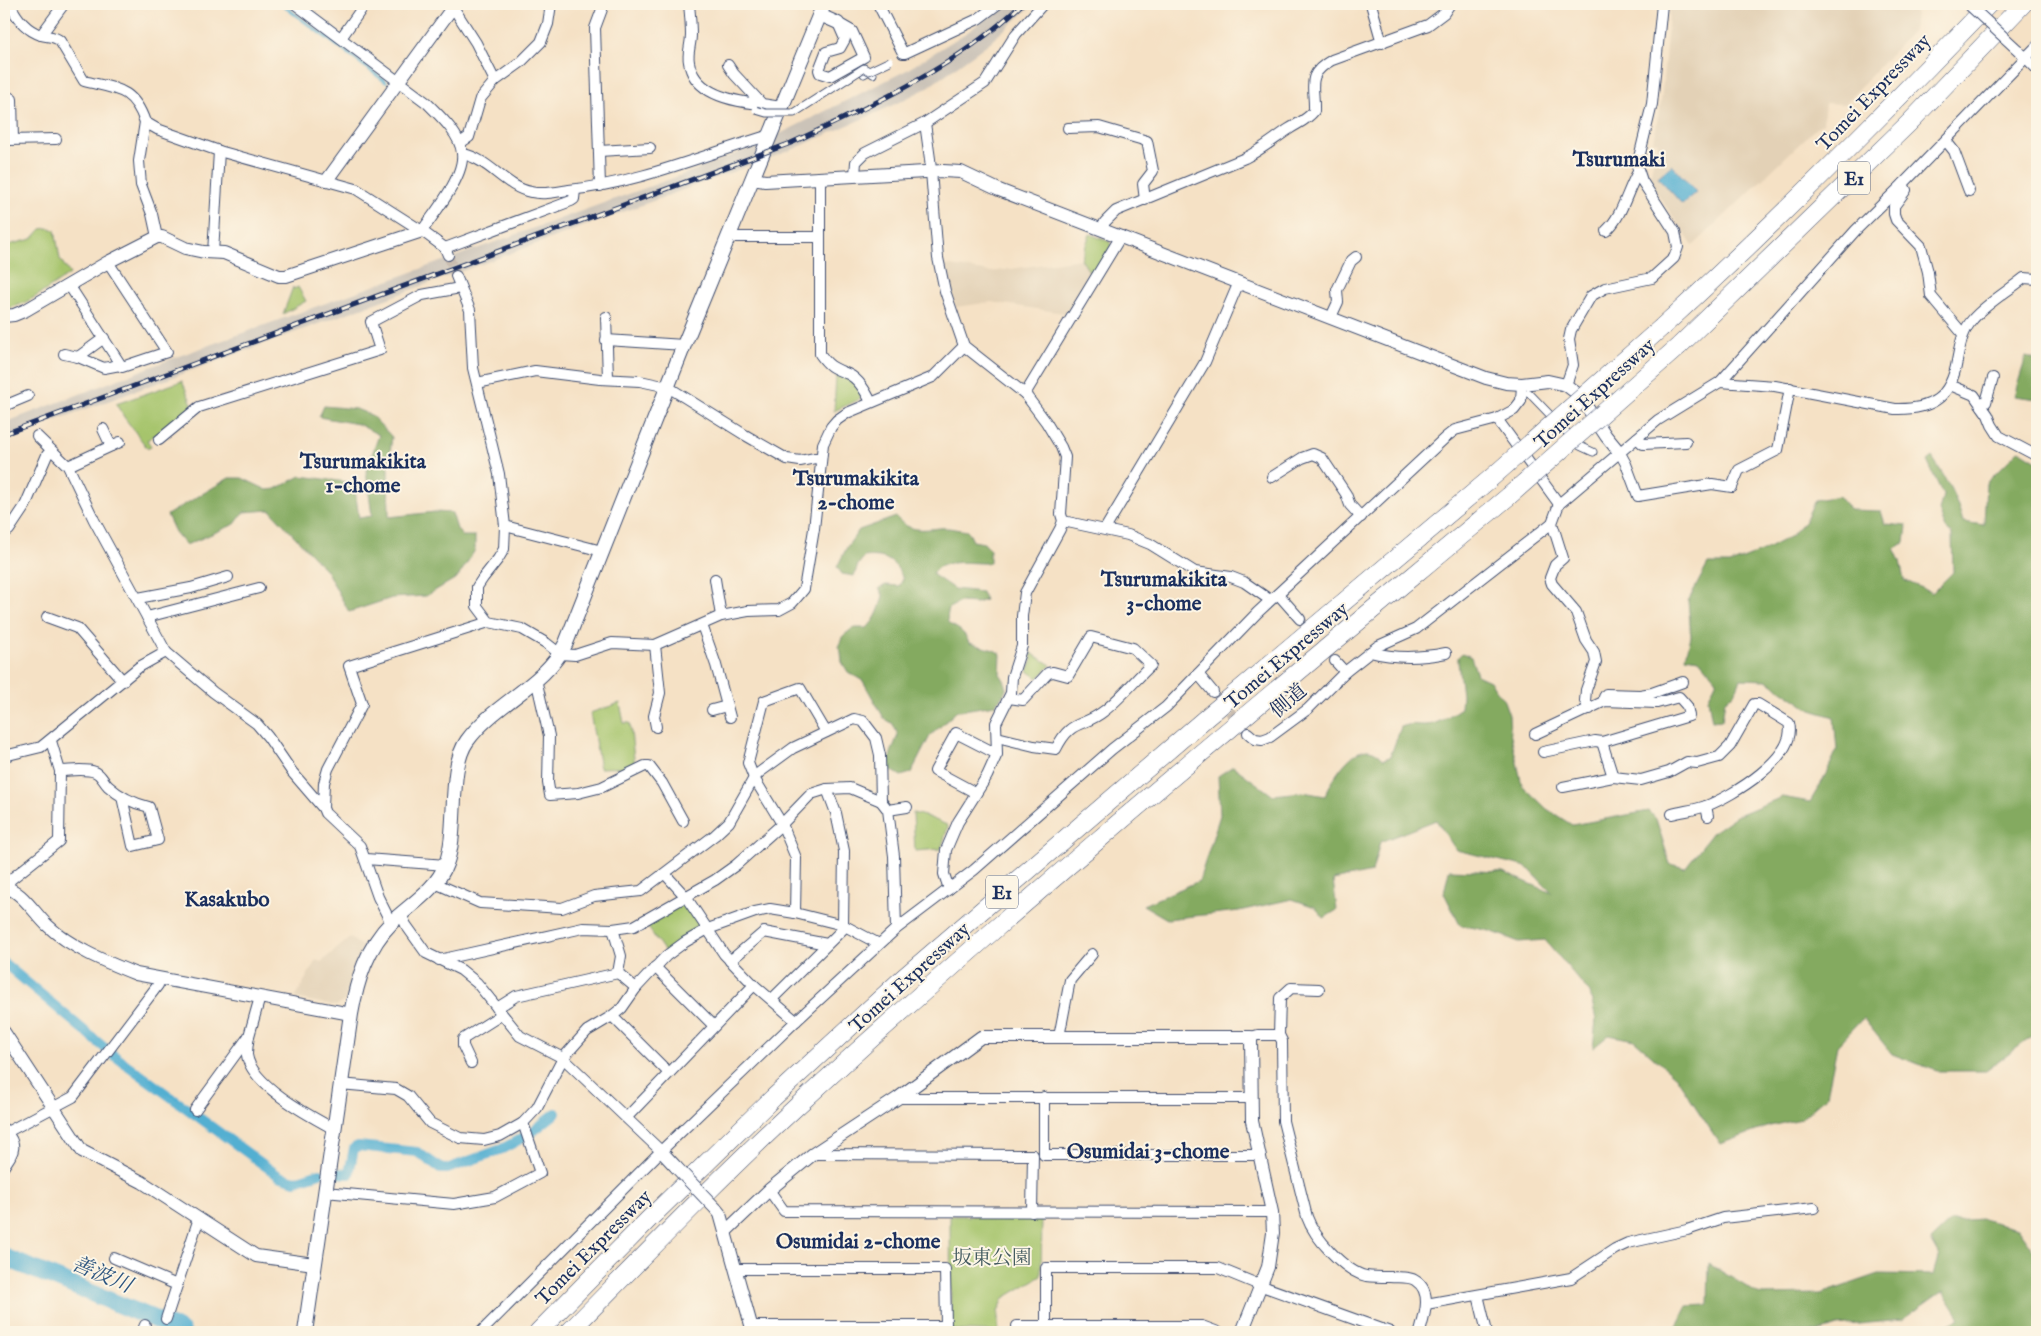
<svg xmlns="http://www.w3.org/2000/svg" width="2041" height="1336" font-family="'IM FELL English','Noto Serif JP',serif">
<rect width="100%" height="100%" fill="#fcf5e5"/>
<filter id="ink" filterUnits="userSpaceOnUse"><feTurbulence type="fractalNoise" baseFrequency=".02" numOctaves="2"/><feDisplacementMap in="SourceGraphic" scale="10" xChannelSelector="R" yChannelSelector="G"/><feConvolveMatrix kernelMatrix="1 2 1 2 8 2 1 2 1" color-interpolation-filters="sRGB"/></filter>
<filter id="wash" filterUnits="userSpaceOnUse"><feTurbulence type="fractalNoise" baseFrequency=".0096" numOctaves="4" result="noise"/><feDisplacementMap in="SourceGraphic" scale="20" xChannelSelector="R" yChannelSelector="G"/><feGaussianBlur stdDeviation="1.12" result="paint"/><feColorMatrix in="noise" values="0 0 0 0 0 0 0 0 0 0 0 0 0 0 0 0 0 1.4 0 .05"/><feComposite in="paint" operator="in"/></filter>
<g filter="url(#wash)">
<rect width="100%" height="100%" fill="#f5e1c5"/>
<g fill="#e3d1b6">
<polygon points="1670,4 1905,4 1916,13 1913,30 1845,104 1825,103 1823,123 1817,127 1693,246 1649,181 1658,142 1653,141 1661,102"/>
<polygon points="1081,259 1095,274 1070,314 991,302 956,307 944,265 990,272"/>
<polygon points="350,938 363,947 353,970 345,1001 336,1006 295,998 316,960 321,962"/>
</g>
<polygon fill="#cbc3b8" points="1004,4 1034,4 989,43 927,88 887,108 789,151 4,439 4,423 179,356 690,172 756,146 905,71 969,31"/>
<g fill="#a6c46c" stroke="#607a65">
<path d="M 48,228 L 55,230 L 60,259 L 70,274 C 54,284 23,309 4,308 L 4,246 L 32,239 L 41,229 Z"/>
<polygon points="1090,234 1110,242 1111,246 1095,274 1090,273 1081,259"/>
<polygon points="293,287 294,289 298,287 306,301 283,314"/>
<path d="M 836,376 C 848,378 859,384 861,397 L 858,400 L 834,411 Z"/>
<polygon points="182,381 193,406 166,429 147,440 151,446 148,449 124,417 116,404"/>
<polygon points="1031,653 1051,665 1038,678 1028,671 1032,662"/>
<polygon points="620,703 624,723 630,723 635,767 600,768 590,713"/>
<polygon points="913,813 928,817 947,825 948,827 941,849 915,851"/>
<polygon points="678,904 686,904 700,924 700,929 665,952 645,923"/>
<polygon points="950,1216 1042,1216 1041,1276 1004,1298 998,1312 998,1332 951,1330"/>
</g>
<g fill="#84aa60" stroke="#506c5f">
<polygon points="2026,357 2037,360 2037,399 2014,396"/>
<polygon points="324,406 356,409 371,415 392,437 388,469 389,517 435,512 452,513 457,529 462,536 475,536 475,550 458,577 426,596 392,598 349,612 326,570 270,510 244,512 235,524 186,545 175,532 167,515 229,478 242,478 267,490 276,489 301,476 354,483 359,518 372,516 366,471 379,435 358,424 319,417"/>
<path d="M 2019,450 L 2037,461 L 2037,1033 L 1986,1071 L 1937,1071 L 1892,1054 L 1863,1018 L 1837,1046 L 1827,1095 L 1801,1119 L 1770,1126 L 1720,1144 L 1676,1077 L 1634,1040 L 1609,1035 L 1593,1048 L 1596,1020 L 1590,993 L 1545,940 L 1519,942 L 1490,931 L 1460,925 L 1444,893 L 1449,870 L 1503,872 L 1552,893 L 1527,867 L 1456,850 L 1436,820 L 1380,842 L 1372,872 L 1333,880 L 1337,910 L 1324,918 L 1315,907 L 1292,899 L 1239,911 L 1167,919 L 1143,905 L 1199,881 L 1220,815 L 1218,776 L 1233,766 L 1272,795 L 1303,792 L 1325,796 C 1333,776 1361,731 1383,759 L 1390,757 L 1401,727 C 1412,723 1415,725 1425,725 C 1438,725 1450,715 1461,708 L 1462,695 L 1458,662 L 1458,657 L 1462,653 L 1471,657 L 1477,675 L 1490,681 L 1504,701 L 1509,715 L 1510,731 L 1522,785 L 1547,809 L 1572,825 L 1649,811 L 1656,819 L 1670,864 L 1685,868 L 1713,832 L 1736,816 L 1782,797 L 1810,802 L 1823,780 L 1837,750 L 1834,717 L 1811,710 L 1767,680 L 1741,679 L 1735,693 L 1725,700 L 1722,720 L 1712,721 L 1708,699 L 1717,680 L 1699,659 L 1686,657 L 1691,636 L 1688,601 L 1708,564 L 1730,564 L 1763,551 L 1791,536 L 1805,521 L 1815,500 L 1839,496 L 1850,510 L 1881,511 L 1885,524 L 1907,526 L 1905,543 L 1894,548 L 1900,561 L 1904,580 L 1932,593 L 1953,572 L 1952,534 L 1946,529 L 1939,511 L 1943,495 L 1927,461 L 1932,457 C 1947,480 1956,496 1963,522 L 1984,525 L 1986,483 Z"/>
<path d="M 896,517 C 909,532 921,530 940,528 C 948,527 959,530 968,531 L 973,541 L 984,543 L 990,550 L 990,563 C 973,564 942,557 932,574 L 954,589 L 982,592 L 985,600 L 976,603 L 960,602 L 949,608 C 944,628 951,622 962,632 C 965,634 967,639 969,643 L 994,650 L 1001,654 L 1000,674 C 1011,689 1006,691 995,705 L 957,711 L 930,736 L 911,773 L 901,776 L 888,768 L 891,753 L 898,735 L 893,724 L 884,718 L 863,681 L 848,672 L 842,662 L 841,652 L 838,647 L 843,636 L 853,628 L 867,628 C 877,618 880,608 883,595 L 879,588 L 886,585 L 899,586 L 903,579 C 895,559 883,555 864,557 L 858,565 L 854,576 L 842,574 L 837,567 L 847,547 L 859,530 Z"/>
<polygon points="1982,1219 2017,1228 2037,1256 2037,1332 1934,1332 1960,1318 1943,1291 1902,1320 1837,1326 1819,1332 1674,1332 1687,1306 1708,1305 1709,1264 1760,1295 1821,1294 1879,1274 1933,1275 1939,1254 1931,1240 1951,1221"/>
</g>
<polygon fill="#52afd1" stroke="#366f98" points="1672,165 1696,192 1682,204 1658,177"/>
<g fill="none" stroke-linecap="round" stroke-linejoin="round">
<polyline stroke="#52afd1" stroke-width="3" points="281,4 386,82"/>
<g stroke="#52afd1" stroke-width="10">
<polyline points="4,963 106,1049"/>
<polyline points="112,1054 279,1176 295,1181 320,1173"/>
<polyline points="531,1133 556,1113"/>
<polyline points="335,1173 349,1174 354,1148 358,1146 417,1152 442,1169 447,1169 502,1149 524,1137"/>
</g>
<polyline stroke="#52afd1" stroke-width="18" points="4,1257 171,1326 182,1332"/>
</g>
</g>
<g filter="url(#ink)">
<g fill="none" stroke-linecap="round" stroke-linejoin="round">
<g stroke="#c9bdb0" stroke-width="10" stroke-dasharray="10 5" stroke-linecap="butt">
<polyline points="448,255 456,276"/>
<polyline points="1300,619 1329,653"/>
<polyline points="1220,700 1241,725"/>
</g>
<defs>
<g id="pedestrian">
<polyline points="864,74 869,71 873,74"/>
<polyline points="1529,393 1580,446 1593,452"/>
</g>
<g id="minor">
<path d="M 10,4 C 16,17 26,30 41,35 C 48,37 55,36 60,41 L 84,81 C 116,89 133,87 145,122 L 157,129 L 219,151 L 356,189 L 422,231 L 445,248 L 448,255"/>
<path d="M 295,4 L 427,103 C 440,116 460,134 462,153 C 465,176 435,212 422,231"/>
<polyline points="451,4 476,43 495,81"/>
<path d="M 689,4 C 690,14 691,25 691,35 C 691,44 687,54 689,62 C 694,95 735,102 762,104"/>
<polyline points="878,4 903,53 905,53 978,19 998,4"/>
<polyline points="1371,4 1382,43"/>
<polygon points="838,23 852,31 864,57 830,76 820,73 819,70 826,52 840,48 845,39"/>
<polyline points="41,35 64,4"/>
<polyline points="341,38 365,4"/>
<polyline points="2022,54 2037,69"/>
<polyline points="728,65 734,74 762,104 781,107"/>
<polyline points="4,94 12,99 13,139"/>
<polyline points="145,122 139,161 141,185 152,214 157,237"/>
<polyline points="925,123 930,159 938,258 945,291 964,346 1025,394 1046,422 1061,447 1065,457 1061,514 1063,521 1060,529 1025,593 1022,616 1022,646 1012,677 1011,693 996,723 997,754 987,776 958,822 946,850 944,874 949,889"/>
<polyline points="1068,128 1099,127 1147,141 1153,171 1143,184 1145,200"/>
<polyline points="8,140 56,139"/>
<polyline points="1946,141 1954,151 1969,191"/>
<polyline points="460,143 469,137 480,99 495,81 520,63 541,42 548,24 551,4"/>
<polyline points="599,151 650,148"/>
<path d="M 463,154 C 489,159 505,187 531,192 C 543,195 556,192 569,190 C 639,183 703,155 770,135"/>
<polyline points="855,175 856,162 865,153 925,123 985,83 1016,34 1043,4"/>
<path d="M 820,178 L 820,354 C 830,368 834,368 848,374 C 859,379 866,392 871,402"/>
<polyline points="1903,184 1906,190 1894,206 1894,214 1896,220 1921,246 1928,272 1931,296 1963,334"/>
<polyline points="600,186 595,28 604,4"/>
<path d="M 1102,229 L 1105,222 L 1116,211 L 1245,158 C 1261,150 1274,139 1289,129 C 1298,123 1307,120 1314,111 C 1315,86 1305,75 1332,60 L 1428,25 L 1444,13 L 1450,4"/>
<path d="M 1606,231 C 1622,217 1627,191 1638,172"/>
<polyline points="729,237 819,237"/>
<polyline points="445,248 571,201 574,199 575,190"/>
<polyline points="213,253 219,151"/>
<polyline points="456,276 470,310 473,368 499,474 505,526 504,549 498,559 483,578 477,587 477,606 489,622 522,629 546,643 560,654 575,655 612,643 655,645 721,616 748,611 779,610 792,603 804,589 814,529 823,444 831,427 837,420 847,413 933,377 964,346"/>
<polyline points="69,285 122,367 167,352 108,262"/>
<polyline points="606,317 608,378"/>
<polyline points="1331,317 1338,302 1337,290 1351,261 1356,257"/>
<polyline points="606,340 684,345"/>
<polyline points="64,354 78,357 104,368 120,365"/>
<polyline points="78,357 104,338"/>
<path d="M 1720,382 L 1775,386 L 1895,409 C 1931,410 1951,398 1957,361 C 1960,346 1962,331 1973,319 C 1986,304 2008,291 2024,278 L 2037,279"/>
<polyline points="477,383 535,371 600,379 640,381 668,387 745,435 787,459 800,461 815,458 821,460"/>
<polyline points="1566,385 1573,365 1569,339 1571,330 1591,296 1605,288 1652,278 1674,258 1678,247 1675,232 1642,181 1637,166 1652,104 1662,4"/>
<polyline points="1950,385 1974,395 1988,415 1992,425 1999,436 2037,456"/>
<polyline points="1025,394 1121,236"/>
<polyline points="4,406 28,396"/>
<polyline points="1982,406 1986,402 1993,378"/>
<polyline points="1497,419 1559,504"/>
<polyline points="103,429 111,446"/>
<polyline points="37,436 68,466 94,520 166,652 213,692 257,724 268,737 292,772 323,808 325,813 360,846 378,897 391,923"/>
<polyline points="1637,438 1643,444 1686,442"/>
<polyline points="159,440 199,407 380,350 371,322 422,295 460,288"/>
<polyline points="1620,453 1626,464 1638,496 1712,484 1732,487 1739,470 1778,450 1790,388"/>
<polyline points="68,466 120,442"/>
<polyline points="1272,477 1302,458 1313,454 1322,458 1346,494 1350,505 1361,517"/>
<polyline points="1063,521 1128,535 1150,544 1195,572 1231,577 1244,582 1270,600"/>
<polyline points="505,526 602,551"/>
<polyline points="1105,529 1205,362 1239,282"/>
<polyline points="9,530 25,506 47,455 51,451"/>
<polyline points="715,579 721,616"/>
<polyline points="1278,594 1300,619"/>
<polyline points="138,598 191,588 228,577"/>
<polyline points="47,617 77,628 123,681"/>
<polyline points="147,617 259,588"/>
<polyline points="702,625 716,665 730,717"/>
<polyline points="655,645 660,693 654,716 656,727"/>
<path d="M 1370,652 C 1396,659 1421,658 1446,653"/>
<polyline points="1335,661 1345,672"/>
<polyline points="1198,674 1213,692"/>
<polyline points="536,679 549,736 548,783 550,795 578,793 602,787 645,766 649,766 662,783 683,821"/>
<polyline points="1605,701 1604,697 1606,694 1640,695 1652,693 1683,682"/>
<polyline points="1590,709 1585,701 1586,690 1596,662 1594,652 1586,640 1576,612 1552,584 1550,578 1555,565 1563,558 1552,523 1559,504 1658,420 1720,382 1856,230 1903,184 2037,46"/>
<polyline points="712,710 727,706"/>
<polyline points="1248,733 1255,739 1262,740 1270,737 1308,709 1345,672 1378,646 1416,629 1552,523"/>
<polyline points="1535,734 1605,701 1657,703 1679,697 1687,706 1689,716 1602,742 1595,741 1543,752"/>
<path d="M 997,737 L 1034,746 L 1056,749 C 1071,718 1083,728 1104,711 C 1121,698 1135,680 1151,665 L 1133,648 L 1091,637 L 1068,676 L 1053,672 L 1048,673 L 1023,700 L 1009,698"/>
<path d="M 1602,742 L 1613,777 L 1641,780 L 1669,772 L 1687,762 L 1697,763 L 1719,757 L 1730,746 L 1754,704 L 1758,704 L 1789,723 C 1798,757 1732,796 1706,806 C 1695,810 1683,811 1672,814"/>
<polyline points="4,756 41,747 139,667 166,652"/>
<path d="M 60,771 C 70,771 85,768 95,772 C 101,774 103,781 108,786 C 120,797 132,803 149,807 L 158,840 L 133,846 L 122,797"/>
<polyline points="1563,787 1613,777"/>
<polyline points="976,793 935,771 956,733 997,754"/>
<polyline points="1706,806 1708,816"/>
<polyline points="323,808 324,783 328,769 362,704 349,666 489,622"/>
<polyline points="888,810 907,807"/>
<polyline points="366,859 446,865"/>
<polyline points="665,874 686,897 724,954 754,985 796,1021"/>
<polyline points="435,883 480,903 562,908 594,896 641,891 715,835 729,822 754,778 760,772 793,748 854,719 863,721 876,738 880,755 881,801"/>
<polyline points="8,888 10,880 59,841 60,771 51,741"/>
<polyline points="795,913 796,858 782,824 754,778 748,763 764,701 800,688 826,732"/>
<polyline points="401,914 406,925 426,953 461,970 477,983 520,1036 563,1058 661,1151"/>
<polyline points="613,929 621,956 618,973 636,988"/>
<polyline points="439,960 583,928 613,929 634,926 715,880 736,865 782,824 811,794 827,789 850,788 881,801 888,810 894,856 896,929"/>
<polyline points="730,961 764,932 827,944"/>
<polyline points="655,967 714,1026"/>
<path d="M 1319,989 L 1291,988 L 1280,998 L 1279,1035 L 1282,1041 L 1283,1121 L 1307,1217 C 1314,1237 1344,1271 1366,1276 C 1374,1277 1382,1277 1390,1277 C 1398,1278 1410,1276 1416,1281 C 1433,1292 1424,1317 1420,1332"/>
<polyline points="772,999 842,930 843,925 844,851 836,813 827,789"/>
<polyline points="497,1008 516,996 618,973"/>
<polyline points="612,1016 669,1073"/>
<path d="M 249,1036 C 248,1042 247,1049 247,1055 C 251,1085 310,1116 334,1129"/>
<polyline points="1059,1037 1070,980 1092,954"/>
<polyline points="1251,1037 1258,1035 1279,1035"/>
<polyline points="471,1063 463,1046 463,1039 501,1015"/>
<polyline points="340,1084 396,1089 408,1096 430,1123 460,1138 484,1140 500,1136 523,1123 537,1108 563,1058 587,1031 612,1016 622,1008 636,988 666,956 685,942 708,929 755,912 770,909 795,913 843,925 879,944"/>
<polyline points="1044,1097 1044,1155 1259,1155"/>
<polyline points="898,1098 1251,1098"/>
<polyline points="195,1110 249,1036 260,997"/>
<polyline points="627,1117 754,985"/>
<path d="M 4,1129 C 18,1145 15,1150 4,1166"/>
<polyline points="7,1132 73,1097 158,985 159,979"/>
<polyline points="813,1154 1033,1155 1032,1212"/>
<polyline points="769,1190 784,1211 1272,1212"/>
<polyline points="325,1192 454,1204 495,1197 540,1173 523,1123"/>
<polyline points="114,1258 177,1285"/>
<polyline points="735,1269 945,1269 946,1326 751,1326"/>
<polyline points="1478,1295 1487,1332"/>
<polyline points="1426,1304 1571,1278 1615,1249 1628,1243 1687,1230 1723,1218 1814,1208"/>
<polyline points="166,1319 199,1218"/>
<polyline points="1017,1326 1046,1326"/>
<polyline points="142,1332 145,1325"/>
<polyline points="481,1332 661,1151 796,1021 896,929 974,870 1112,749 1166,707 1257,613 1446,437 1455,430 1497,419 1514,410 1521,401 1522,384"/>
<polyline points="1218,1332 1202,1326 1046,1326 1046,1268 1218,1268 1262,1286 1390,1332"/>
</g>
<g id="tertiary">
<polyline points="820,15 838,23"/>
<polyline points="753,179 765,181 943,171 961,172 999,190 1486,378 1506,383 1522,384 1548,381 1566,385 1579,395 1606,436 1620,453"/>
<polyline points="327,180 455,4"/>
<polyline points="4,316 14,315 26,310 108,262 157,237 162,237 185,248 204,252 224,253 279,276 286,276 422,231"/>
<path d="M 4,888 C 20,888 35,914 47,925 C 71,948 106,962 136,974 L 351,1014"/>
<polyline points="4,1032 82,1151 142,1182 256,1256 314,1264"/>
<polyline points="661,1151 676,1167"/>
<polyline points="716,1209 720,1214 725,1232 753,1332"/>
<polyline points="725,1232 769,1190 813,1154 898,1098 981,1037 1251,1037 1252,1121 1272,1212 1273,1233 1268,1267 1242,1332"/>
</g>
<path id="secondary" d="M 305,1332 L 351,1014 C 357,980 367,947 392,922 C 411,904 437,889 446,864 C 459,830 447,769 467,741 C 494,703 545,686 566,643 L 684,345 L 824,4"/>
<g id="motorway">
<path d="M 1662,327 C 1775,224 1883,115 1989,4"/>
<polyline points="1679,346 1909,123 2023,4"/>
<polyline points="538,1332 648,1220 773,1098 903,978 1207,717 1490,479"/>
<path d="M 569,1332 C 643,1257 716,1181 794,1109 C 1025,896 1268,697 1509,496"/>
</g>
</defs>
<use href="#pedestrian" stroke="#3c4a6d" stroke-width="9"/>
<use href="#minor" stroke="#3c4a6d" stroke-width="12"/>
<use href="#tertiary" stroke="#3c4a6d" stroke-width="14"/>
<use href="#secondary" stroke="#3c4a6d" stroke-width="16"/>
<use href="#motorway" stroke="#3c4a6d" stroke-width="19"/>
<use href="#pedestrian" stroke="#fff" stroke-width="7"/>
<use href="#minor" stroke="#fff" stroke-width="10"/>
<use href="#tertiary" stroke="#fff" stroke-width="12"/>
<use href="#secondary" stroke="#fff" stroke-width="14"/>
<use href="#motorway" stroke="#fff" stroke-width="18"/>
<defs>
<path id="rail" d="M 4,434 L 791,143 C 873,105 957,67 1022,4"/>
</defs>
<use href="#rail" stroke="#1b2f5e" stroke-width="5"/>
<use href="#rail" stroke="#fcf5e5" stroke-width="3" stroke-dasharray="9" stroke-linecap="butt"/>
<defs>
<polyline id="pedestrian-bridge" points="756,110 766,113 794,113 864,68 869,71 890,61"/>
<polyline id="minor-bridge" points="1968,4 2019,51"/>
<polyline id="tertiary-bridge" points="676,1167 716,1209"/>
<g id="motorway-bridge">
<polyline points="1490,479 1662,327"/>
<polyline points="1509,496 1679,346"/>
</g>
</defs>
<use href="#pedestrian-bridge" stroke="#3c4a6d" stroke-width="9" stroke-linecap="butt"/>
<use href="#minor-bridge" stroke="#3c4a6d" stroke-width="12" stroke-linecap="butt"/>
<use href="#tertiary-bridge" stroke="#3c4a6d" stroke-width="14" stroke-linecap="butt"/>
<use href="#motorway-bridge" stroke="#3c4a6d" stroke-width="19" stroke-linecap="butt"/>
<use href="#pedestrian-bridge" stroke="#fff" stroke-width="7"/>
<use href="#minor-bridge" stroke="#fff" stroke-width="10"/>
<use href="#tertiary-bridge" stroke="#fff" stroke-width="12"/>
<use href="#motorway-bridge" stroke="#fff" stroke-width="18"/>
</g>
</g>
<g text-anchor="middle" stroke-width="4" stroke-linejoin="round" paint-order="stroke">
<g fill="#fcf5e5" stroke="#5e6a86" stroke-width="1">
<rect x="1838" y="161.5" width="32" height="33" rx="4"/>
<rect x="986" y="875.5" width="32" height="33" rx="4"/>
</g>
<g font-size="19" font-weight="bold" fill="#1b2f5e">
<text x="1854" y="185">E1</text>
<text x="1002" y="899">E1</text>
</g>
<g font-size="20" fill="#1b2f5e" stroke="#fcf5e5">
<text transform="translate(1873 92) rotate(-46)" y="7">Tomei Expressway</text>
<text transform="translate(1594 393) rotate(-42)" y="7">Tomei Expressway</text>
<text transform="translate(1286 655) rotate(-40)" y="7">Tomei Expressway</text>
<text transform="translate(1288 700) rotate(-40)" y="7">側道</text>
<text transform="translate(909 977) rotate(-42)" y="7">Tomei Expressway</text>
<text transform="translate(593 1247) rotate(-45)" y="7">Tomei Expressway</text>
</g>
<g font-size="20" fill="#455c62" stroke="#fcf5e5">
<text x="992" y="1264">坂東公園</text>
</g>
<g font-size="21" font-weight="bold" fill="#1b2f5e" stroke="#fcf5e5">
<text x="1619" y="166">Tsurumaki</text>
<text x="363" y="468">Tsurumakikita<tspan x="363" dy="24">1-chome</tspan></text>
<text x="856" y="485">Tsurumakikita<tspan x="856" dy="24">2-chome</tspan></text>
<text x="1164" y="586">Tsurumakikita<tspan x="1164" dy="24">3-chome</tspan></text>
<text x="227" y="906">Kasakubo</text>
<text x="1148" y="1158">Osumidai 3-chome</text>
<text x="858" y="1248">Osumidai 2-chome</text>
</g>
<g font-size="21" font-style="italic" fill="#2c5580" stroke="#fcf5e5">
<text transform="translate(102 1274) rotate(23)" y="7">善波川</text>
</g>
</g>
<rect width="2041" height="1336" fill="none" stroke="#fcf5e5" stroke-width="20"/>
</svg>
